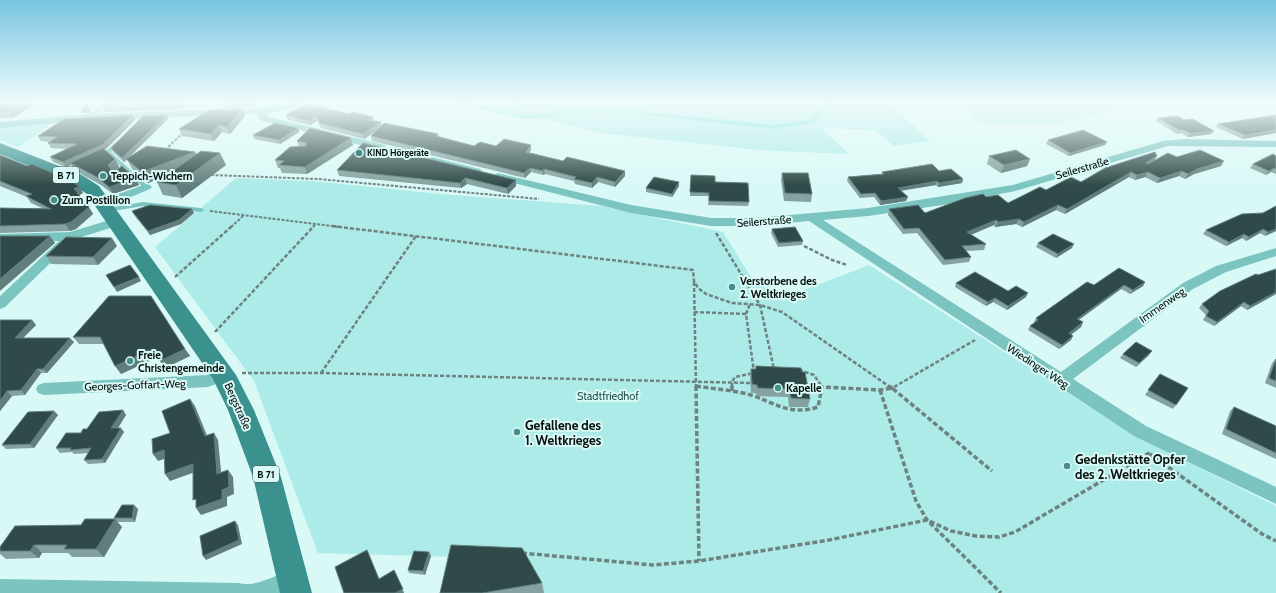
<svg xmlns="http://www.w3.org/2000/svg" width="1276" height="593" font-family="Cabin,sans-serif">
<rect width="100%" height="100%" fill="#d9f9f6"/>
<g fill="#acebe7">
<polygon points="448,103 888,103 930,141 894,146 875,130 822,128 849,154 759,150 601,133 549,120 521,118 499,112"/>
<polygon points="956,103 1276,103 1276,108 1113,111 1056,124 980,123"/>
<polygon points="54,122 19,147 0,140 0,127"/>
<polygon points="236,178 312,181 440,194 601,206 723,232 756,285 791,295 869,265 1127,431 1276,506 1276,593 541,593 524,559 318,553 254,381 155,247"/>
</g>
<g fill="none" stroke-linecap="round" stroke-linejoin="round">
<g stroke="#6eddd7" stroke-width="3.5">
<polyline points="463,103 524,117 542,116 569,111 612,110 774,127 813,121 825,103"/>
<polyline points="509,113 520,103"/>
</g>
<g stroke="#6e8381" stroke-width="2" stroke-dasharray="3 1.5" stroke-linecap="butt">
<polyline points="165,150 183,133"/>
<polyline points="211,175 318,179 539,199"/>
<polyline points="210,211 340,227"/>
<polyline points="231,227 243,216"/>
<polyline points="313,227 315,225"/>
</g>
<g stroke="#6e8381" stroke-width="2.5" stroke-dasharray="4 2" stroke-linecap="butt">
<polyline points="332,226 693,270 694,281 698,288 706,294 732,303 760,305 782,312 890,387"/>
<polyline points="716,233 760,305 774,369"/>
<polyline points="804,246 832,260 847,265"/>
<polyline points="175,277 232,226"/>
<polyline points="694,282 696,387"/>
<polyline points="694,312 746,314 754,372"/>
<polyline points="746,314 750,304"/>
<polyline points="215,332 314,226"/>
<polyline points="799,370 814,375 822,387"/>
<polyline points="242,373 321,373 750,383"/>
<polyline points="321,373 416,236"/>
<polyline points="696,386 700,387"/>
<polyline points="732,387 732,382 735,377 754,373"/>
<polyline points="894,387 975,340"/>
</g>
<g stroke="#6e8381" stroke-width="3.5" stroke-dasharray="5 2.5" stroke-linecap="butt">
<polyline points="696,386 699,561"/>
<path d="M 696,386 C 714,389 733,390 751,395 C 775,403 790,416 818,407 L 822,387 L 880,390 L 892,388 L 992,471"/>
<polyline points="732,386 732,392"/>
<polyline points="821,386 822,387"/>
<polyline points="889,386 892,388 896,386"/>
<polyline points="880,390 916,501 927,520 1001,593"/>
<polyline points="1150,454 1262,534 1276,541"/>
<polyline points="522,553 653,565 699,561 829,540 927,520 951,531 976,536 999,537 1015,532 1151,452"/>
</g>
<g fill="#7bc4c0" fill-rule="evenodd">
<polygon points="103,103 108,103 92,118 88,118 88,116"/>
<polygon points="118,140 121,142 111,152 148,186 148,188 144,188 107,154 99,158 96,156 106,151"/>
<polygon points="143,202 201,208 204,210 201,212 143,206 107,212 104,210 107,208"/>
</g>
<g fill="#7bc4c0" fill-rule="evenodd">
<polygon points="290,103 309,103 307,105 266,114 269,117 385,145 386,147 381,150 262,121 256,114 90,120 0,128 0,122 90,114 250,109"/>
<polygon points="1185,139 1276,141 1276,147 1168,146 1015,191 949,204 868,216 823,220 1061,372 1183,283 1216,266 1276,248 1276,256 1226,272 1193,289 1073,379 1146,426 1276,487 1276,504 1134,436 809,221 756,226 711,226 631,213 494,178 492,176 498,173 631,205 711,218 756,218 868,208 1013,185 1163,141"/>
<polygon points="432,157 480,169 482,171 476,174 428,162 427,160"/>
<polygon points="146,184 150,185 152,187 150,189 107,207 99,207 97,204 99,201"/>
<polygon points="116,218 120,219 122,222 120,225 75,239 5,307 0,309 0,296 59,241 0,242 0,234 70,232"/>
<polygon points="224,369 230,371 232,375 230,379 208,387 44,395 38,393 36,389 38,385 44,383 207,375"/>
<path d="M 292,569 L 299,572 L 302,579 L 299,586 L 286,593 L 0,593 L 0,579 L 239,583 C 253,588 278,575 292,569 Z"/>
</g>
<polygon fill="#3b918e" fill-rule="evenodd" points="0,143 82,175 99,186 236,375 254,410 281,477 312,593 280,593 253,477 228,410 213,379 87,194 70,183 0,154"/>
</g>
<g fill="#84a29f">
<polygon points="0,103 37,103 13,118 0,118"/>
<polygon points="99,103 188,103 182,109 104,112"/>
<polygon points="223,103 256,103 252,107 225,108"/>
<polygon points="350,114 373,117 374,121 382,125 438,134 439,137 474,146 496,146 531,150 529,153 625,176 615,187 598,182 592,188 575,184 574,181 545,174 543,175 531,172 525,178 372,141 371,136 376,131 364,139 321,128 319,124 317,121 310,125 288,120 286,115"/>
<polygon points="133,115 135,120 104,150 115,159 119,167 114,171 135,178 139,185 113,194 101,185 74,170 71,165 66,167 53,162 50,157 68,149 51,148 48,143 51,142 41,141 38,136"/>
<polygon points="167,115 168,119 127,159 195,152 197,154 226,165 182,198 163,195 157,182 166,175 148,183 132,169 127,159 124,162 113,152 111,148"/>
<polygon points="1276,115 1243,139 1216,127 1218,124"/>
<polygon points="245,116 230,134 222,132 214,141 182,136 179,129"/>
<polygon points="1158,118 1211,134 1188,137 1181,133 1177,134 1156,121"/>
<polygon points="298,128 299,132 280,144 254,139 253,135"/>
<polygon points="1048,140 1107,142 1105,145 1069,156 1046,144"/>
<polygon points="297,141 353,145 307,174 282,173 280,168 278,168 275,160 299,147"/>
<polygon points="0,155 83,193 79,195 93,214 76,229 70,231 0,233 0,208 42,208 31,203 27,197 0,186"/>
<polygon points="989,156 1030,159 1027,166 1001,173 987,164"/>
<polygon points="1276,156 1276,174 1271,172 1266,175 1250,168 1253,164"/>
<polygon points="1177,157 1221,166 1194,174 1185,179 1179,176 1157,183 1145,177 1135,180 1129,177 1065,214 1056,210 1022,227 1016,224 995,227 994,225 971,235 986,244 984,250 966,251 971,257 969,262 943,265 917,233 903,234 888,215 889,209 925,213 986,197 1008,203 1046,190 1081,182 1155,160"/>
<polygon points="337,170 516,180 516,186 508,194 467,184 461,188 339,176"/>
<polygon points="939,171 963,179 962,183 938,187 936,185 901,191 906,201 880,205 874,197 860,198 847,181 848,177 882,174 882,172"/>
<polygon points="782,173 812,194 811,202 784,201 781,180"/>
<polygon points="691,175 715,182 749,202 748,206 708,205 709,196 690,196"/>
<polygon points="679,186 672,197 646,192 646,188"/>
<polygon points="1276,206 1276,231 1265,236 1260,233 1246,241 1242,238 1226,246 1203,234 1206,230 1263,213"/>
<polygon points="132,211 194,213 181,224 150,235 134,215"/>
<polygon points="772,229 803,241 802,245 778,247 771,233"/>
<polygon points="1038,243 1072,248 1056,258 1036,247"/>
<polygon points="117,246 98,265 51,264 46,256"/>
<polygon points="1276,269 1276,294 1247,310 1241,306 1214,326 1203,320 1206,315 1199,308 1202,304 1258,275"/>
<polygon points="1145,282 1143,286 1130,294 1121,289 1079,320 1083,322 1081,327 1071,334 1071,340 1059,349 1028,330 1030,326 1034,323 1034,322 1036,318 1094,285"/>
<polygon points="956,283 1008,291 1026,297 1007,310 993,302 986,306 955,287"/>
<polygon points="109,296 185,349 190,356 165,368 157,357 121,374 104,344 79,344 73,337"/>
<polygon points="0,320 32,320 36,325 23,338 74,342 47,373 41,373 25,395 12,396 0,411"/>
<polygon points="1123,354 1149,355 1136,367 1120,358"/>
<polygon points="1276,359 1276,388 1265,383 1272,363"/>
<polygon points="756,366 802,372 810,399 808,407 789,407 788,397 756,396 756,393 751,393 750,377 751,369 755,369"/>
<polygon points="1160,374 1188,388 1173,409 1145,395"/>
<polygon points="1234,407 1276,426 1276,459 1222,434 1230,411"/>
<polygon points="123,410 126,415 117,428 124,432 105,463 88,464 84,460 89,453 74,454 72,452 60,453 56,448 87,429"/>
<polygon points="54,411 58,415 34,448 6,449 2,445"/>
<polygon points="138,509 135,522 117,522 122,527 104,557 72,557 68,553 42,553 39,558 6,559 0,554 0,547 81,525 115,519 114,518"/>
<polygon points="431,556 425,575 409,573 408,570"/>
<polygon points="542,583 544,593 440,593"/>
</g>
<g fill="#627e7c">
<polygon points="23,103 37,103 13,118 9,111"/>
<polygon points="179,103 188,103 182,109"/>
<polygon points="251,103 256,103 252,107"/>
<polygon points="89,108 91,111 90,113 83,113 81,110"/>
<polygon points="242,109 245,116 230,134 227,127"/>
<polygon points="133,115 135,120 105,150 72,164 70,163 71,165 66,167 63,162"/>
<polygon points="167,115 168,119 124,162 122,158"/>
<polygon points="316,116 317,121 310,125 308,121"/>
<polygon points="373,117 375,122 369,120"/>
<polygon points="381,122 382,127 364,139 363,134"/>
<polygon points="219,125 222,132 214,141 211,134"/>
<polygon points="298,128 299,132 280,144 279,140"/>
<polygon points="1276,130 1276,133 1243,139 1245,135"/>
<polygon points="1214,131 1211,134 1188,137 1190,133"/>
<polygon points="351,138 353,145 307,174 305,167"/>
<polygon points="1107,142 1105,145 1069,156 1070,153"/>
<polygon points="531,145 531,150 526,157 526,152"/>
<polygon points="195,152 200,162 148,183 142,172"/>
<polygon points="220,153 226,165 182,198 176,185"/>
<polygon points="1157,156 1154,161 1143,168 1146,163"/>
<polygon points="115,159 119,167 112,173 108,165"/>
<polygon points="1030,159 1027,166 1001,173 1004,165"/>
<polygon points="1224,161 1221,166 1194,174 1185,179 1188,174 1197,169"/>
<polygon points="530,168 531,172 525,178 524,173"/>
<polygon points="1274,168 1271,172 1266,175 1269,171"/>
<polygon points="544,169 545,174 543,175 543,171"/>
<polygon points="625,171 625,176 615,187 615,182"/>
<polygon points="1182,171 1179,176 1157,183 1160,178"/>
<polygon points="1131,172 1129,177 1065,214 1067,209"/>
<polygon points="1148,172 1145,177 1135,180 1137,175"/>
<polygon points="597,177 598,182 592,188 592,183"/>
<polygon points="135,178 139,185 113,194 109,187"/>
<polygon points="465,178 467,184 461,188 460,183"/>
<polygon points="963,179 962,183 938,187 939,183"/>
<polygon points="516,180 516,186 508,194 507,188"/>
<polygon points="937,181 936,185 897,191 898,188"/>
<polygon points="679,182 679,186 672,197 672,194"/>
<polygon points="79,186 83,193 78,196 74,189"/>
<polygon points="908,197 906,201 880,205 881,201"/>
<polygon points="1058,205 1056,210 1022,227 1024,222"/>
<polygon points="89,207 93,214 76,229 70,231 65,224"/>
<polygon points="192,209 194,213 181,224 150,235 148,231"/>
<polygon points="1019,219 1016,224 995,227 998,222"/>
<polygon points="996,220 994,225 965,237 967,232"/>
<polygon points="1263,229 1260,233 1246,241 1249,237"/>
<polygon points="1276,229 1276,231 1265,236 1268,232"/>
<polygon points="1244,234 1242,238 1226,246 1229,242"/>
<polygon points="50,236 55,243 0,291 0,279"/>
<polygon points="112,238 117,246 98,265 93,257"/>
<polygon points="1074,244 1072,248 1056,258 1058,254"/>
<polygon points="139,277 141,281 117,292 114,287"/>
<polygon points="1145,282 1143,286 1130,294 1133,290"/>
<polygon points="1124,285 1121,289 1074,323 1077,319"/>
<polygon points="1276,292 1276,294 1247,310 1250,306"/>
<polygon points="1028,293 1026,297 1007,310 1008,306"/>
<polygon points="995,298 993,302 986,306 988,302"/>
<polygon points="1244,302 1241,306 1214,326 1217,322"/>
<polygon points="32,320 36,325 19,342 15,338"/>
<polygon points="1083,322 1081,327 1067,338 1069,333"/>
<polygon points="1073,336 1071,340 1059,349 1062,345"/>
<polygon points="70,338 74,342 47,373 43,369"/>
<polygon points="153,349 158,357 121,374 115,366"/>
<polygon points="185,349 190,356 165,368 160,361"/>
<polygon points="1152,351 1149,355 1136,367 1139,363"/>
<polygon points="37,369 41,373 25,395 21,390"/>
<polygon points="7,391 12,396 0,411 0,401"/>
<polygon points="190,399 195,406 210,443 205,436"/>
<polygon points="123,410 126,415 115,433 111,428"/>
<polygon points="54,411 58,415 34,448 30,444"/>
<polygon points="121,428 124,432 105,463 102,459"/>
<polygon points="214,433 218,440 222,481 217,474"/>
<polygon points="164,450 170,457 158,461 153,454"/>
<polygon points="193,464 198,471 170,481 165,474"/>
<polygon points="228,470 233,477 234,494 227,497 227,506 201,515 196,508 222,490"/>
<polygon points="134,505 138,509 135,522 132,518"/>
<polygon points="115,519 122,527 104,557 96,549"/>
<polygon points="235,521 238,525 242,544 206,560 203,556"/>
<polygon points="34,545 42,553 39,558 30,551"/>
<polygon points="429,552 431,556 425,575 423,571"/>
<polygon points="396,574 404,593 395,593"/>
</g>
<g fill="#2f4a48" stroke="#627e7c">
<polygon points="0,103 23,103 9,111 0,112"/>
<polygon points="306,104 350,114 353,112 373,117 369,120 381,122 363,134 319,123 320,122 316,116 308,121 286,115"/>
<polygon points="87,105 89,108 88,109 81,110"/>
<polygon points="242,109 227,127 219,125 211,134 179,129 209,110"/>
<polygon points="133,115 102,145 63,162 50,157 77,144 48,143 57,137 38,136 64,119"/>
<polygon points="167,115 122,158 111,148 143,116"/>
<polygon points="1276,115 1276,130 1245,135 1218,124"/>
<polygon points="1178,116 1184,120 1193,119 1214,131 1190,133 1183,130 1179,130 1158,118"/>
<polygon points="275,123 298,128 279,140 253,135"/>
<polygon points="384,123 438,134 436,136 474,146 480,142 496,146 504,139 531,145 526,152 563,161 567,157 625,171 615,182 597,177 592,183 574,179 576,177 544,169 543,171 530,168 524,173 371,136"/>
<polygon points="310,128 351,138 305,167 279,165 284,161 275,160 290,147 306,146 306,143 297,141"/>
<polygon points="1083,130 1107,142 1070,153 1048,140"/>
<polygon points="363,143 516,180 507,188 465,178 460,183 337,170"/>
<polygon points="147,146 195,152 142,172 126,159"/>
<polygon points="103,148 115,159 108,165 113,172 122,166 135,178 109,187 97,177 70,163"/>
<polygon points="1016,150 1030,159 1004,165 989,156"/>
<polygon points="1200,150 1224,161 1197,169 1188,174 1182,171 1160,178 1148,172 1137,175 1131,172 1067,209 1058,205 1024,222 1019,219 998,222 996,220 967,232 986,244 962,246 971,257 945,260 919,228 904,229 889,209 918,205 925,213 965,198 983,194 986,197 998,195 1008,203 1040,187 1046,190 1071,177 1081,182 1105,168 1155,152 1157,156 1146,163 1148,164 1168,153 1177,157"/>
<polygon points="201,151 220,153 176,185 157,182"/>
<polygon points="1273,154 1276,156 1276,169 1274,168 1269,171 1253,164"/>
<polygon points="0,155 27,166 32,164 65,178 79,186 74,189 89,207 71,222 65,224 0,226 0,208 51,209 26,196 32,194 0,181"/>
<polygon points="932,164 939,171 951,169 963,179 939,183 937,181 898,188 908,197 881,201 875,193 861,194 848,177 884,174 882,172"/>
<polygon points="782,173 808,173 812,194 785,193"/>
<polygon points="691,175 715,176 715,182 748,183 749,202 709,201 709,193 690,192"/>
<polygon points="654,177 679,182 672,194 646,188"/>
<polygon points="150,205 192,209 179,220 148,231 132,211"/>
<polygon points="1276,206 1276,229 1268,232 1263,229 1249,237 1244,234 1229,242 1206,230 1242,214 1263,213"/>
<polygon points="795,227 803,241 779,243 772,229"/>
<polygon points="1053,234 1074,244 1058,254 1038,243"/>
<polygon points="0,236 50,236 0,279"/>
<polygon points="66,237 112,238 93,257 46,256"/>
<polygon points="130,265 139,277 114,287 106,275"/>
<polygon points="1119,268 1145,282 1133,290 1124,285 1077,319 1083,322 1069,333 1073,336 1062,345 1030,326 1038,320 1036,318 1087,282 1094,285"/>
<polygon points="1276,269 1276,292 1250,306 1244,302 1217,322 1206,316 1209,311 1202,304 1220,291 1256,274 1258,275"/>
<polygon points="975,272 1008,291 1016,286 1028,293 1008,306 995,298 988,302 956,283"/>
<polygon points="109,296 151,296 185,349 160,361 153,349 115,366 100,337 73,337"/>
<polygon points="0,320 32,320 15,338 70,338 43,369 37,369 21,390 7,391 0,401"/>
<polygon points="1136,342 1152,351 1139,363 1123,354"/>
<polygon points="1276,359 1276,381 1269,378"/>
<polygon points="756,366 801,368 802,372 805,372 810,399 791,398 789,389 758,388 757,385 752,384 751,369 756,369"/>
<polygon points="1160,374 1188,388 1176,405 1148,390"/>
<polygon points="190,399 205,436 214,433 217,474 228,470 229,487 222,490 222,499 196,508 196,499 193,500 193,464 165,474 164,450 153,454 152,439 170,433 162,411"/>
<polygon points="1234,407 1276,426 1276,453 1226,429"/>
<polygon points="123,410 111,428 121,428 102,459 84,460 91,448 70,450 71,448 56,448 66,433 81,433 83,429 87,429 99,412"/>
<polygon points="54,411 30,444 2,445 28,412"/>
<polygon points="122,505 134,505 132,518 114,518"/>
<polygon points="85,519 115,519 96,549 64,549 67,545 34,545 30,551 0,551 0,547 15,526 81,525"/>
<polygon points="235,521 239,540 203,556 200,536"/>
<polygon points="451,545 522,548 542,583 482,593 440,593"/>
<polygon points="367,550 379,579 394,570 403,589 395,593 344,593 335,567"/>
<polygon points="414,551 429,552 423,571 408,570"/>
</g>
<linearGradient id="sky" x2="0" y2="1"><stop stop-color="#77c4e1"/><stop offset="0.55" stop-color="#eefcfb"/><stop offset="1" stop-color="#eefcfb" stop-opacity="0"/></linearGradient>
<rect width="1276" height="186" fill="url(#sky)"/>
<g fill="#458d89" stroke="#d9f9f6" stroke-width="1.5">
<circle cx="359" cy="153" r="4"/>
<circle cx="103" cy="176" r="4"/>
<circle cx="54" cy="200" r="4"/>
<circle cx="732" cy="287" r="4"/>
<circle cx="130" cy="361" r="4"/>
<circle cx="778" cy="388" r="4"/>
<circle cx="517" cy="432" r="4"/>
<circle cx="1067" cy="466" r="4"/>
</g>
<g text-anchor="middle" stroke-width="4" stroke-linejoin="round" paint-order="stroke">
<g font-size="9" font-weight="bold" fill="#050f0e" stroke="#d9f9f6" text-anchor="start">
<text x="367" y="156">KIND Hörgeräte</text>
</g>
<g fill="#d9f9f6" stroke="#455554" stroke-width="1">
<rect x="53" y="167" width="26" height="16" rx="3"/>
<rect x="253" y="466" width="26" height="16" rx="3"/>
</g>
<g font-size="10" font-weight="bold" fill="#050f0e">
<text x="66" y="179">B 71</text>
<text x="266" y="478">B 71</text>
</g>
<g font-size="11" fill="#050f0e" stroke="#d9f9f6">
<text transform="translate(1082 168) rotate(-16)" y="4">Seilerstraße</text>
<text transform="translate(764 221) rotate(-4)" y="4">Seilerstraße</text>
<text transform="translate(1162 305) rotate(-35)" y="4">Immenweg</text>
<text transform="translate(1038 366) rotate(33)" y="4">Wiedinger Weg</text>
<text transform="translate(135 385) rotate(-2)" y="4">Georges-Goffart-Weg</text>
<text transform="translate(238 406) rotate(66)" y="4">Bergstraße</text>
</g>
<g font-size="11" font-weight="bold" fill="#050f0e" stroke="#d9f9f6" text-anchor="start">
<text x="111" y="180">Teppich-Wichern</text>
<text x="62" y="204">Zum Postillion</text>
<text x="740" y="285">Verstorbene des<tspan x="740" dy="13">2. Weltkrieges</tspan></text>
<text x="138" y="359">Freie<tspan x="138" dy="13">Christengemeinde</tspan></text>
<text x="786" y="392">Kapelle</text>
</g>
<g font-size="11" fill="#20524f" stroke="#d9f9f6">
<text x="608" y="400">Stadtfriedhof</text>
</g>
<g font-size="13" font-weight="bold" fill="#050f0e" stroke="#d9f9f6" text-anchor="start">
<text x="525" y="430">Gefallene des<tspan x="525" dy="15">1. Weltkrieges</tspan></text>
<text x="1075" y="464">Gedenkstätte Opfer<tspan x="1075" dy="15">des 2. Weltkrieges</tspan></text>
</g>
</g>
</svg>
